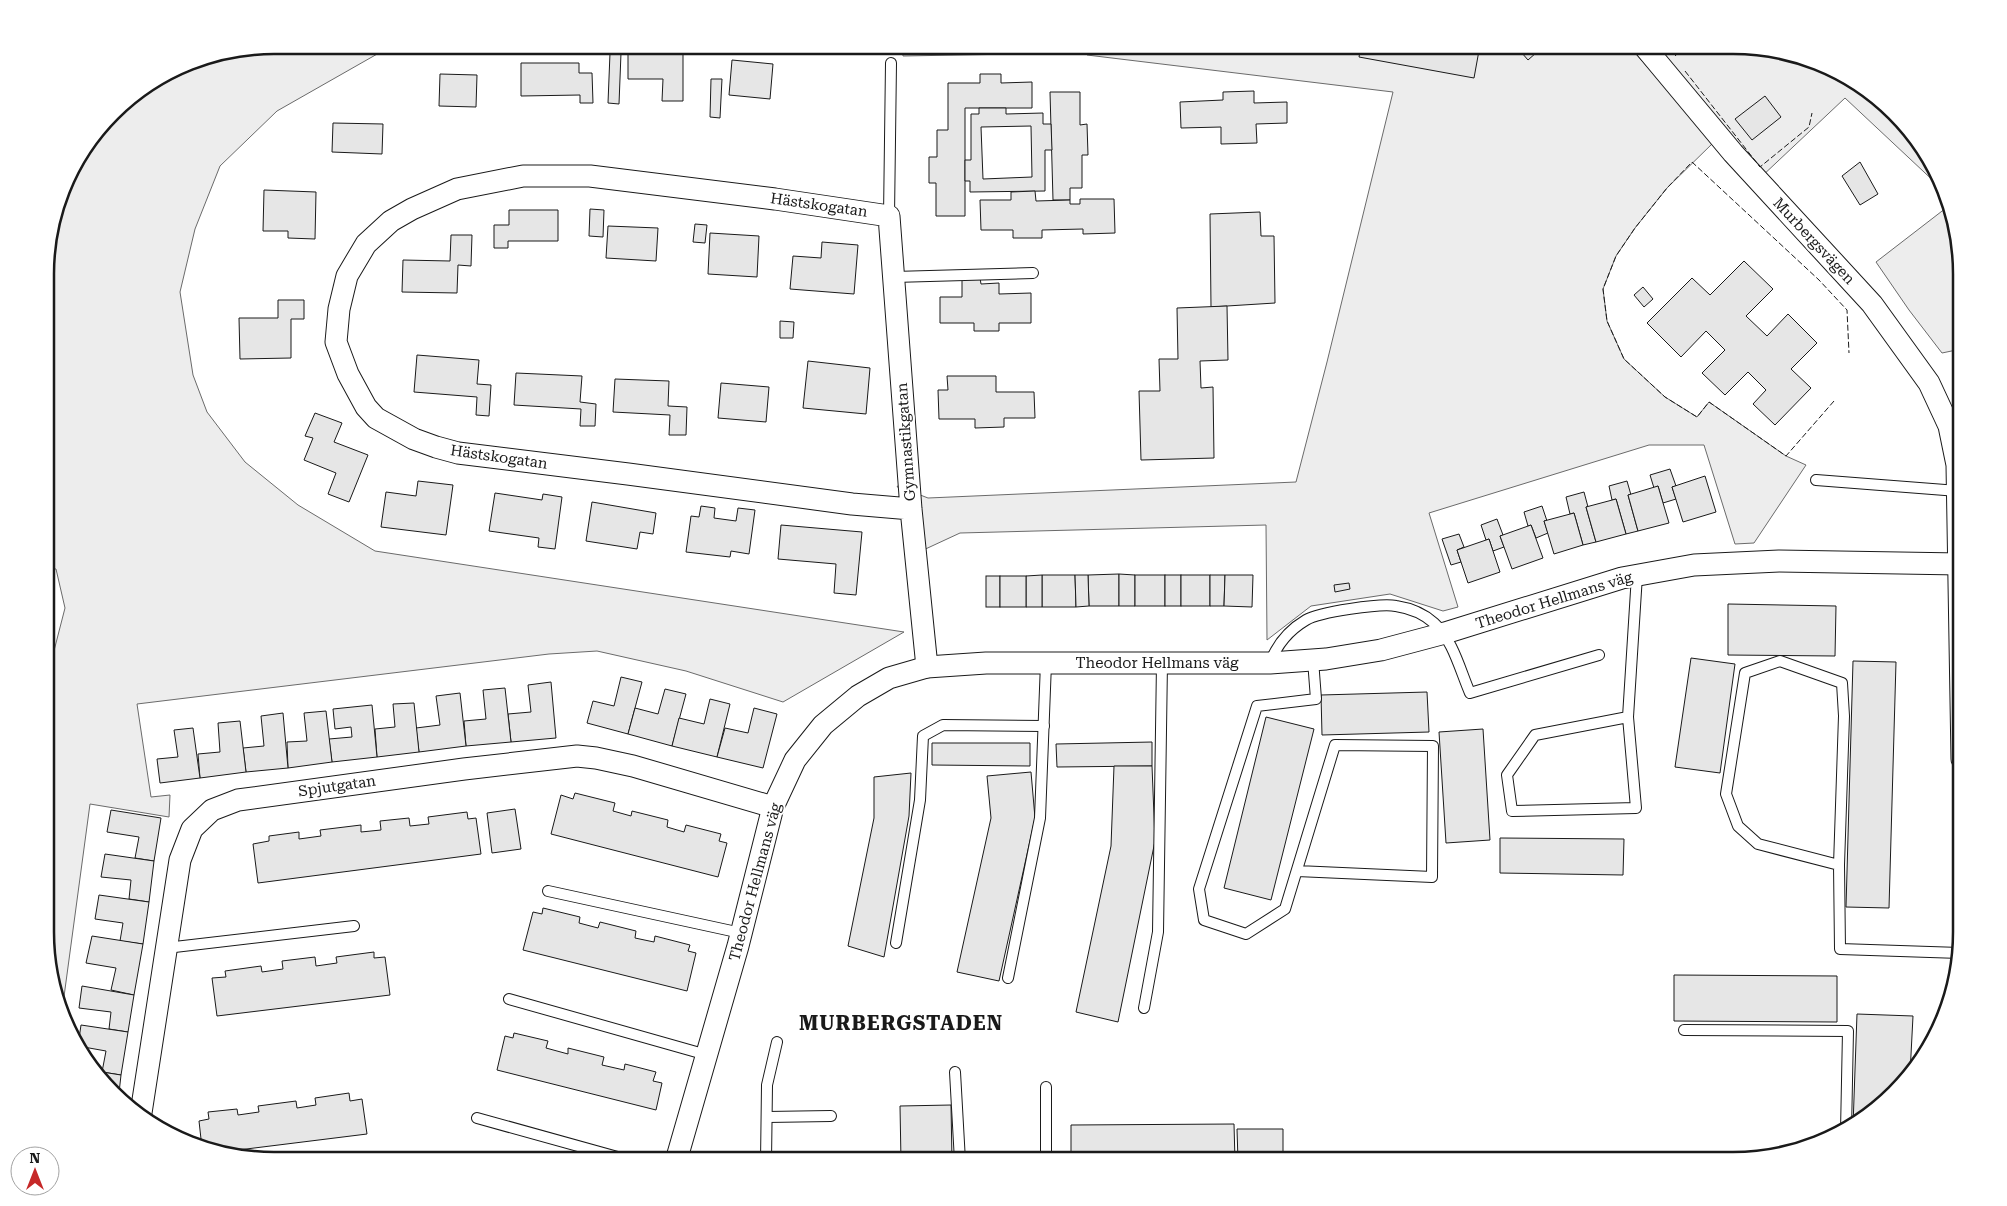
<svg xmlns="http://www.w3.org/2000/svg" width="2007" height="1206" font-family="'Roboto Serif',serif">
<rect width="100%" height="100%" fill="#fff"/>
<g fill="#ededed" stroke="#6a6a6a">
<polygon points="273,45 393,45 277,111 220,166 195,229 180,292 193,375 207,412 245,462 298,505 375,551 904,632 783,702 686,671 597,651 549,654 137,704 151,797 170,795 169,817 90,804 63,1004 47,962 47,678 65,608 56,569 47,568 47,244 69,172 123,102 186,62"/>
<polygon points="902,45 1074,45 1073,53 903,56"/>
<polygon points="1088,45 1628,45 1714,142 1667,188 1635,228 1616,256 1603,289 1607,321 1624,359 1665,397 1697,417 1709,402 1786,456 1806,465 1754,543 1735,544 1704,445 1649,445 1429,513 1458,607 1443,611 1390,594 1311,606 1267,640 1266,525 960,533 919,552 915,513 897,486 928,498 1296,482 1327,362 1393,92 1087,55"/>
<polygon points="1657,45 1734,45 1793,53 1848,76 1895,112 1931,159 1940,187 1845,98 1760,178"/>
<polygon points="1946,208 1961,258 1961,349 1942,353 1909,310 1876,262"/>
</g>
<g fill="#e6e6e6" stroke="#1a1a1a" fill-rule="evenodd">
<polygon points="1357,45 1480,45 1474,78 1359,57 1361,46"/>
<polygon points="1515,45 1545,45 1528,60"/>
<polygon points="628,50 683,50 683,101 662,101 663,79 628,79"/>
<polygon points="610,53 621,53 619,104 608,103"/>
<polygon points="732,60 773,64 770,99 729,95"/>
<polygon points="521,63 579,63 579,73 592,73 593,103 580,103 580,95 521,96"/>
<polygon points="440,74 477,75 476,107 439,106"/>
<polygon points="980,74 1001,74 1001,83 1032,82 1032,108 965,108 965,216 936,216 936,183 929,183 929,157 937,157 937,130 948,130 948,83 980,83"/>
<polygon points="711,79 722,79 720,118 710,117"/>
<polygon points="1254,91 1254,103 1287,102 1287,123 1256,124 1257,143 1221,144 1221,127 1181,128 1180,102 1223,100 1223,92"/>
<polygon points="1050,92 1080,92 1080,125 1087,124 1088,155 1082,155 1082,188 1070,188 1070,200 1053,200"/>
<polygon points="1765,96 1781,117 1752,140 1735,119"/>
<path d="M 979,108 L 1006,108 L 1006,114 L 1043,113 L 1043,124 L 1051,124 L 1052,150 L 1045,150 L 1045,191 L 970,192 L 970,181 L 965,181 L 965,160 L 971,160 L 971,114 L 979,114 ZM 1031,126 L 1032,177 L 983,179 L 981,127 Z"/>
<polygon points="333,123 383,124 382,154 332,152"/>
<polygon points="1860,162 1878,194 1860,205 1842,176"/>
<polygon points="264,190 316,192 315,239 288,238 288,231 263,231"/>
<polygon points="1035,191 1036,201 1070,200 1070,204 1080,204 1080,199 1114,199 1115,233 1083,234 1083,229 1042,230 1042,238 1013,238 1013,230 981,230 980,200 1011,200 1011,192"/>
<polygon points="590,209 604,210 603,237 589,236"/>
<polygon points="509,210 558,210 558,241 508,241 508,248 494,248 494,225 509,225"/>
<polygon points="1260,212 1261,236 1274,236 1275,303 1211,307 1210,214"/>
<polygon points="695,224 707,225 705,243 693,242"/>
<polygon points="608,226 658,228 656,261 606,258"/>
<polygon points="710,233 759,236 757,277 708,274"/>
<polygon points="451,235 472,235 471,266 458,265 457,293 402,292 403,260 450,261"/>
<polygon points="822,242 858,245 854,294 790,289 793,256 821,258"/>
<polygon points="1744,261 1773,289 1746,316 1767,336 1788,314 1817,343 1791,369 1811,388 1775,425 1753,404 1766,390 1748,372 1725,395 1702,373 1725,350 1706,331 1681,357 1647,323 1692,278 1710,295"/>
<polygon points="980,278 981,284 999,283 999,294 1031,293 1031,323 999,323 999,331 974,331 974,323 940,323 940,297 962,297 962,279"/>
<polygon points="1643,287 1653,299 1644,307 1634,295"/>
<polygon points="278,300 304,300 304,319 291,319 291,358 240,359 239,318 278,318"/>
<polygon points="1227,306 1228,360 1200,361 1201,388 1213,387 1214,458 1141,460 1139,391 1160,391 1159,359 1178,359 1177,308"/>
<polygon points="780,321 794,322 793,338 780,338"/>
<polygon points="417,355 479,360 477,384 491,385 489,416 476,415 477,397 414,392"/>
<polygon points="808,361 870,368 866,414 803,408"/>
<polygon points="516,373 582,376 580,402 596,404 595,426 580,426 581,409 514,405"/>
<polygon points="947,376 996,376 996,392 1034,392 1035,418 1004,418 1004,427 975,428 975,419 939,419 938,390 948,390"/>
<polygon points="615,379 669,381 668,406 687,407 686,435 669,435 670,415 613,412"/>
<polygon points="721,383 769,387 766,422 718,418"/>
<polygon points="315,413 342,423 334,442 368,455 349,502 328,494 336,473 304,460 313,438 305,436"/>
<polygon points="1670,469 1676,486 1672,487 1676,499 1663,503 1658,486 1654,488 1650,475"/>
<polygon points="1705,476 1716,512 1683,522 1672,487"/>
<polygon points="418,481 453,485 446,535 381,527 386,492 416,496"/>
<polygon points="1627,481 1631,495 1628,495 1638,531 1626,534 1616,499 1612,500 1609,486"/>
<polygon points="1658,486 1669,523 1638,531 1628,495"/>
<polygon points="1584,492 1588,507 1586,507 1596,542 1583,545 1574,513 1570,514 1566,497"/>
<polygon points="495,493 542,500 543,494 562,497 555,549 538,547 539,538 489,531"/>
<polygon points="1616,499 1626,534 1596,542 1586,507"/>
<polygon points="592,502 656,513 653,534 640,532 637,549 586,541"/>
<polygon points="701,506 715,508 714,518 736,521 738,508 755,510 749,554 731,551 730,557 686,552 691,516 699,517"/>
<polygon points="1542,506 1547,521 1544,521 1548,533 1536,538 1531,525 1528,526 1524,512"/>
<polygon points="1574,513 1583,545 1554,554 1544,521"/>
<polygon points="1497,519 1503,535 1500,536 1504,547 1493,551 1489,539 1486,540 1481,525"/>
<polygon points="781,525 862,532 856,595 834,593 836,564 778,559"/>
<polygon points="1531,525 1543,558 1512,569 1500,536"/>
<polygon points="1459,534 1464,547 1457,550 1461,562 1451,565 1442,539"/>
<polygon points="1489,539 1500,572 1468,583 1457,550"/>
<polygon points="1119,574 1119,606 1089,606 1088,575"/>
<polygon points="1119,574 1135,575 1135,606 1119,606"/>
<polygon points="1042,575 1075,575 1076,607 1042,607"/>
<polygon points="1042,575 1042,607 1026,607 1026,576"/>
<polygon points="1075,575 1088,575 1089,606 1076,607"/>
<rect x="1135" y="575" width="30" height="31"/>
<rect x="1165" y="575" width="16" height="31"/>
<rect x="1181" y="575" width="29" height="31"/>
<polygon points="1210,575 1225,575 1224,606 1210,606"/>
<polygon points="1225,575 1253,575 1252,607 1224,606"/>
<rect x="986" y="576" width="14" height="31"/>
<rect x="1000" y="576" width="26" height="31"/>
<polygon points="1349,583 1350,589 1335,592 1334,585"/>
<polygon points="1728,604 1836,606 1835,656 1728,655"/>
<polygon points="1691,658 1735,664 1720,773 1675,767"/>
<polygon points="1853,661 1896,662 1889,908 1846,907"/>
<polygon points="621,677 642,682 628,734 587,723 593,701 614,706"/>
<polygon points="551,682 556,738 511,742 508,714 531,712 528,685"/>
<polygon points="505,688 511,742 466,746 464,721 486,719 483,690"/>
<polygon points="665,689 686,694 672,746 628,734 635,708 658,714"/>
<polygon points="1427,692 1429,732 1322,735 1321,695"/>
<polygon points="460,693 466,746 419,752 416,728 440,725 436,696"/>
<polygon points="710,699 730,704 717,757 672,746 679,718 704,724"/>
<polygon points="414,703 419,752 377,757 375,729 395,727 393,704"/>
<polygon points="372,705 377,757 332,762 329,739 352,737 351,727 335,729 333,709"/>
<polygon points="754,708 777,714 763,768 717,757 725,728 748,733"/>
<polygon points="326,711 332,762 288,768 287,742 307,741 304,713"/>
<polygon points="283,713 288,768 246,772 243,748 264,746 261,716"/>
<polygon points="1266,717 1314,729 1271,900 1224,888"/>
<polygon points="240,721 246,772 200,778 198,754 220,752 218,723"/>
<polygon points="193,728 200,778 160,783 157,759 178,757 174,730"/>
<polygon points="1483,729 1490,840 1446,843 1439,732"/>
<polygon points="1152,742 1152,766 1057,767 1056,744"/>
<polygon points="932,743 1030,743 1030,766 932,765"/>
<polygon points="1114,766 1152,766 1155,841 1118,1022 1076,1012 1111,846"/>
<polygon points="1031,772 1035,818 999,981 957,972 991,818 987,776"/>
<polygon points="911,773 909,816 884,957 848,946 874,818 874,777"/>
<polygon points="575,793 615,803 613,811 631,816 632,811 668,820 667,827 684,832 686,825 721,834 719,841 727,843 718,877 551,834 561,795 573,799"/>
<polygon points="515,809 521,849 492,853 487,813"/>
<polygon points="111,810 161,818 154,861 135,858 139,837 107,832"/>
<polygon points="467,812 468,819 476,818 481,854 258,883 253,844 269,841 269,836 299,832 299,839 321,836 320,830 361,825 361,832 381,830 380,821 409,818 410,826 429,824 428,817"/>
<polygon points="1500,838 1624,839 1623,875 1500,873"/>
<polygon points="105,854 154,861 149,902 129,899 131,880 101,877"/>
<polygon points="99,895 149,902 143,944 120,941 123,923 95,919"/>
<polygon points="543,908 580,917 579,923 598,928 600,922 636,931 635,938 654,942 655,936 690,945 688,951 696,953 687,991 523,950 533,912 542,914"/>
<polygon points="92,936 143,944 134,995 111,990 116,968 86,963"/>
<polygon points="374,952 374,958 385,957 390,995 217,1016 212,978 226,977 225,971 261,966 262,972 283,969 282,961 315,957 316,966 337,963 336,957"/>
<polygon points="1674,975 1837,976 1837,1022 1674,1021"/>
<polygon points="82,986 134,995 128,1032 109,1029 111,1012 79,1008"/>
<polygon points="1857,1014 1913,1016 1910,1074 1895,1094 1853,1126"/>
<polygon points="81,1025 128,1032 121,1075 102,1072 106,1051 78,1046"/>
<polygon points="514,1033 548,1041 546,1048 568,1054 568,1048 604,1057 602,1065 624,1070 625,1064 656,1072 653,1081 662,1083 656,1110 497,1070 505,1036 513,1038"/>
<polygon points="96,1071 121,1075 119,1093"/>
<polygon points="349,1093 350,1101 362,1099 367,1134 214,1153 202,1148 199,1121 209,1119 208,1112 237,1109 238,1115 259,1112 258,1106 296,1101 297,1108 316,1105 315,1098"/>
<polygon points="951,1105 952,1161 901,1161 900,1106"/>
<polygon points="1234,1124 1235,1161 1071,1161 1071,1125"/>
<polygon points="1237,1129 1283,1129 1283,1161 1238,1161"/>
<polygon points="476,1152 512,1161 464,1161 465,1155 475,1158"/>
</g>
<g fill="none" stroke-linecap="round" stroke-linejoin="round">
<defs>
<g id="service">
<polyline points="889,216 891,63"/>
<polyline points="894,277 1033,273"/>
<polyline points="1816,480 1958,491"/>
<path d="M 1270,663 C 1277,644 1289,630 1306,620 C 1319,612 1381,603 1396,606 C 1409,608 1424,614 1434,623 C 1453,640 1460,670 1470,693 L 1599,655"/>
<polyline points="1628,717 1535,735 1507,775 1512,811 1636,808 1628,717 1637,575"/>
<polyline points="1839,865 1758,844 1738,826 1726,794 1745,673 1780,661 1842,683 1844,716 1839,865 1840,949 1960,953"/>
<polyline points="1297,871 1432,877 1433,746 1335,745 1285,909 1246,934 1204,920 1199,889 1257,706 1316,699 1313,660"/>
<polyline points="548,891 741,933"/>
<polyline points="896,943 920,800 923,736 943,725 1044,726"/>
<polyline points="166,948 354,926"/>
<polyline points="1008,978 1040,818 1046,663"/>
<polyline points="509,999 707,1055"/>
<polyline points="1144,1008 1158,932 1162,663"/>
<polyline points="1684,1030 1848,1031 1846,1131"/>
<polyline points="955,1072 960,1161"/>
<polyline points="767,1117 831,1116"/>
<polyline points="477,1118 632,1161"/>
<polyline points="766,1161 767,1085 777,1042"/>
<polyline points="1046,1161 1046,1087"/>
</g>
<g id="minor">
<polyline points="1643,45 1733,153 1872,304 1929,383 1949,426 1957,465 1962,759"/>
<polyline points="911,509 852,504 628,474 458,453 436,447 414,439 376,418 366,407 348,374 336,342 339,309 347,276 366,244 391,221 412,209 457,189 523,176 590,176 775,199 889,216 911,509 927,667"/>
<polyline points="141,1113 180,860 192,829 212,810 238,800 464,769 577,756 596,758 633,766 773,807"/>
<polyline points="676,1161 738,946 773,807 795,760 823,725 858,696 889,678 927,667 986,663 1270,663 1326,659 1381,650 1445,633 1622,578 1694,565 1779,561 1960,564"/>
</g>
</defs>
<use href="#service" stroke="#1a1a1a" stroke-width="12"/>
<use href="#minor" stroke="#1a1a1a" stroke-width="23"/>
<use href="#service" stroke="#fff" stroke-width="10"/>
<use href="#minor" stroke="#fff" stroke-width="21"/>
<g stroke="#1a1a1a" stroke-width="1" stroke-dasharray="6 2.5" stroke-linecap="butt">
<polyline points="1667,45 1676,56"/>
<polyline points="1685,71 1760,167 1809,127 1812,113"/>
<polyline points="1834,401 1786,456 1709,402 1697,417 1665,397 1624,359 1607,321 1603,289 1616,256 1635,228 1667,188 1692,162 1819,280 1847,310 1849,353"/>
</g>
</g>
<g text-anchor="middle" stroke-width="4" stroke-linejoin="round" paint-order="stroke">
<g font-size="15" fill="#1a1a1a" stroke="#fff">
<text transform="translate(819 205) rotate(8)" y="5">Hästskogatan</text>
<text transform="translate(1814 241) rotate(47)" y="5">Murbergsvägen</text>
<text transform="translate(906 442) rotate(-94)" y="5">Gymnastikgatan</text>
<text transform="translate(499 457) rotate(8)" y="5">Hästskogatan</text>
<text transform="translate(1554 600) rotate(-17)" y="5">Theodor Hellmans väg</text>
<text x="1157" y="668">Theodor Hellmans väg</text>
<text transform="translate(337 786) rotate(-8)" y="5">Spjutgatan</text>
<text transform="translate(755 882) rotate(-75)" y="5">Theodor Hellmans väg</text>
</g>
<g font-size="20" font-weight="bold" letter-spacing="1" fill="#1a1a1a" stroke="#fff">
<text x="901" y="1030">MURBERGSTADEN</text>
</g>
</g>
<path d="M0 0H2007V1206H0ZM274 54H1733A220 220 0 0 1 1953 274V932A220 220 0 0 1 1733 1152H274A220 220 0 0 1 54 932V274A220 220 0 0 1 274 54Z" fill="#fff" fill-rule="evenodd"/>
<path fill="none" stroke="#1a1a1a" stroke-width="2.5" d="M274 54H1733A220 220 0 0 1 1953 274V932A220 220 0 0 1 1733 1152H274A220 220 0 0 1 54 932V274A220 220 0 0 1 274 54Z"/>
<g transform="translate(35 1171)"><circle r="24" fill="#ffffff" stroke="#a3a3a3"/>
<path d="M0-4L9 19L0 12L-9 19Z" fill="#c62828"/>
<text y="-8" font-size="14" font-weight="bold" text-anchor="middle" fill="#1a1a1a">N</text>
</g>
</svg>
